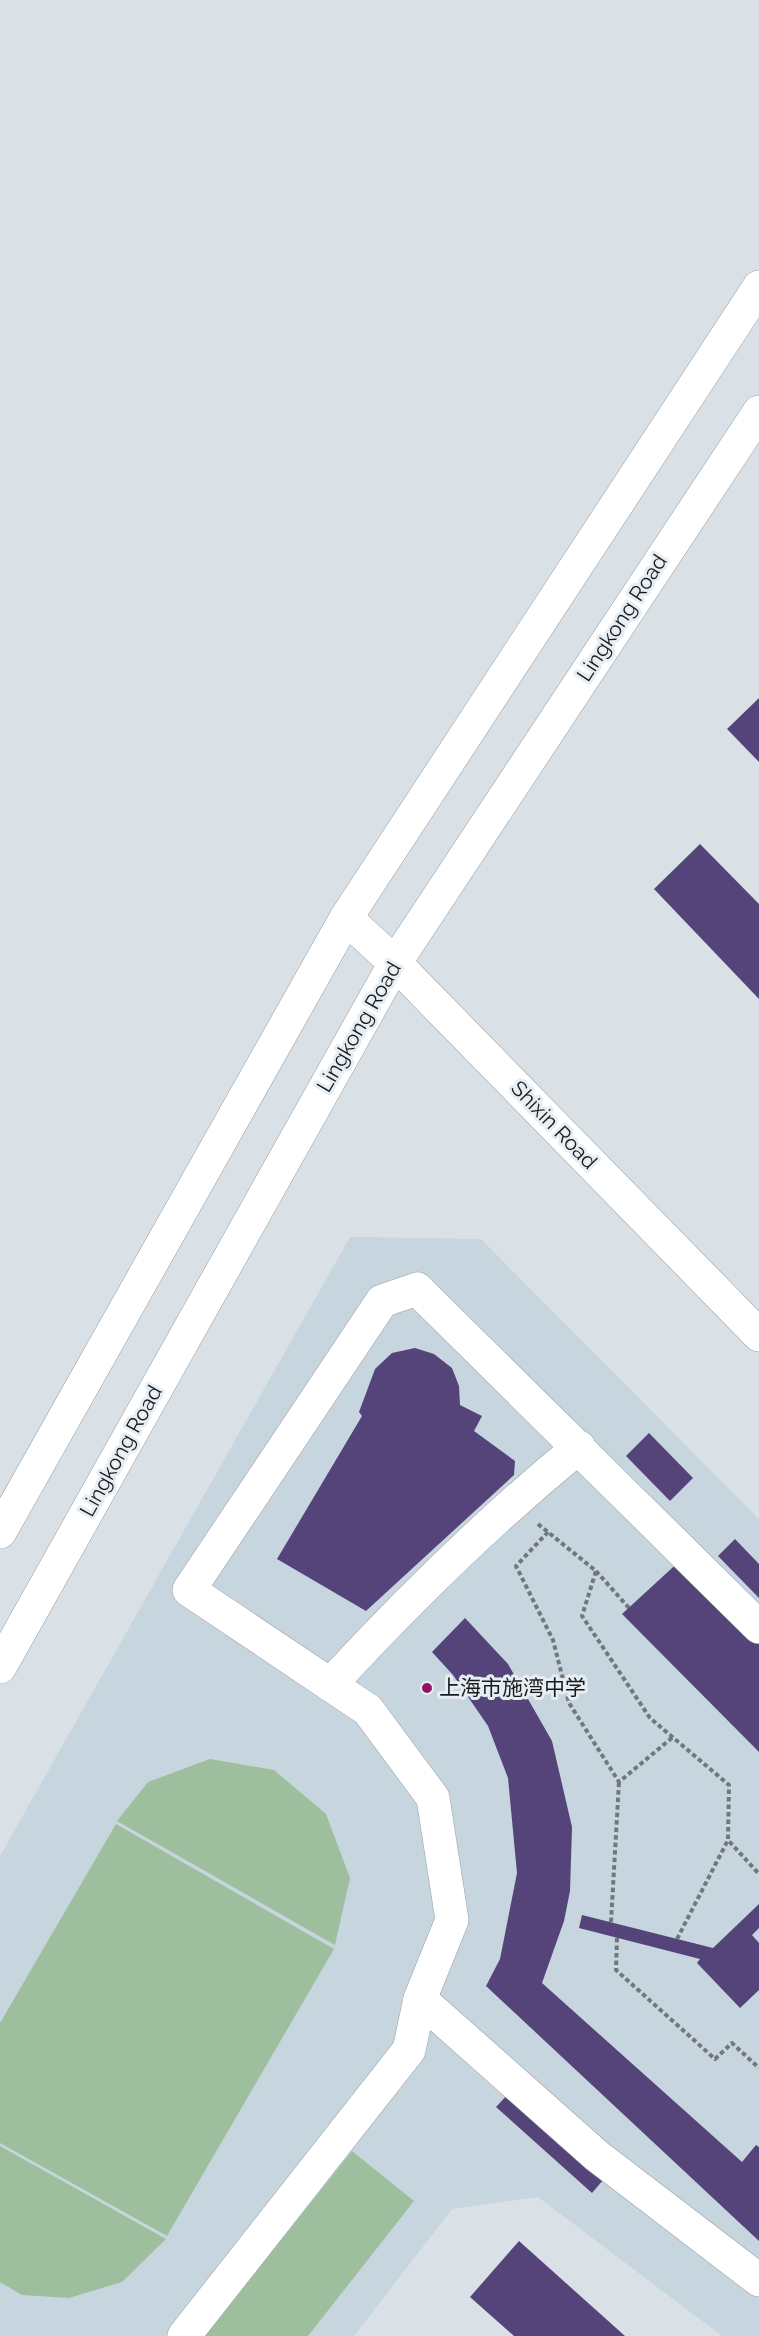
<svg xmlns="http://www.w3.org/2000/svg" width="759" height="2336" font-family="Raleway,'Noto Sans SC',sans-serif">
<rect width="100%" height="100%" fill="#dae1e6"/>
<polygon fill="#c7d5df" points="350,1237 481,1239 759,1519 759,2336 722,2336 538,2197 452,2209 354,2336 0,2336 0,1856"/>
<g fill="#9ebf9d">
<polygon points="210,1759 274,1770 326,1814 350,1878 335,1945 117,1821 148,1782"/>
<polygon points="116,1824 334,1949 167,2236 0,2143 0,2023"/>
<polygon points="0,2146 166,2239 122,2282 69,2298 22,2295 0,2282"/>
<polygon points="352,2151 414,2201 308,2336 205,2336"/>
</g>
<g fill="#54447a">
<polygon points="759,698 759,762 727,729"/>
<polygon points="700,844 759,904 759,999 654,889"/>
<polygon points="415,1348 434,1354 452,1368 459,1386 460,1405 482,1416 474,1431 515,1461 514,1475 366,1611 277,1559 362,1416 359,1412 375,1369 392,1353"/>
<polygon points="649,1433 693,1478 670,1501 626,1456"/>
<polygon points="735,1539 759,1564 759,1598 718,1556"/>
<polygon points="684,1557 759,1634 759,1752 622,1614"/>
<polygon points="465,1618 508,1664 552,1741 572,1827 570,1891 564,1921 542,1983 742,2162 756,2145 759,2147 759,2241 486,1986 500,1959 517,1873 508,1778 488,1726 453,1675 432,1652"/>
<polygon points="759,1904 759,1928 752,1935 759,1943 759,1990 740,2008 697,1963 700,1959 579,1928 582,1915 713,1948"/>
<polygon points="509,2093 604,2179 592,2193 496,2107"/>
<polygon points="519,2241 625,2336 514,2336 470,2297"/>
</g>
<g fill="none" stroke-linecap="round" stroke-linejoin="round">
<defs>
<g id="minor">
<polyline points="346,918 395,963 759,1335"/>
<polyline points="759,1627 417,1289 382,1301 189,1590 368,1710 433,1798 452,1920 420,1999 597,2156 759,2280"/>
<path d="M 330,1685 C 408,1600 490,1520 579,1447"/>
<polyline points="184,2336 409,2050 420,1999"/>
</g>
<g id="major">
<polyline points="0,1532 346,918 759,287"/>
<polyline points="0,1667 395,963 759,412"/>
</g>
</defs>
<use href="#minor" stroke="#989fa4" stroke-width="34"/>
<use href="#major" stroke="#989fa4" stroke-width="34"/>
<g stroke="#72777a" stroke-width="4" stroke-dasharray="4.5 3" stroke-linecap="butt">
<polyline points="538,1524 596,1571 582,1616 650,1718 729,1785 728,1840 759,1874"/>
<polyline points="548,1532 516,1566 553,1640 569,1703 619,1782 673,1737"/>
<polyline points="596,1571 629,1608"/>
<polyline points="611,1922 619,1782"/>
<polyline points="617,1938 616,1970 715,2059 732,2043 759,2068"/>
<polyline points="677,1939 728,1840"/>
</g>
<use href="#minor" stroke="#fff" stroke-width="33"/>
<use href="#major" stroke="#fff" stroke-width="33"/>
</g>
<circle fill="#94116a" stroke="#e7eef3" stroke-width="2" cx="427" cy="1688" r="6"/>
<g text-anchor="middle" stroke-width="6" stroke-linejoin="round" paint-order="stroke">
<g font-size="21" fill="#181a1c" stroke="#e7eef3">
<text transform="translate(622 618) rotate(-57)" y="7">Lingkong Road</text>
<text transform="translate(359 1027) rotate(-60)" y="7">Lingkong Road</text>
<text transform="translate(554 1125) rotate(46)" y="7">Shixin Road</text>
<text transform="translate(121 1451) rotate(-61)" y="7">Lingkong Road</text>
</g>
<g font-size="21" fill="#181a1c" stroke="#e7eef3" text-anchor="start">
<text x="439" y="1695">上海市施湾中学</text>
</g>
</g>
</svg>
